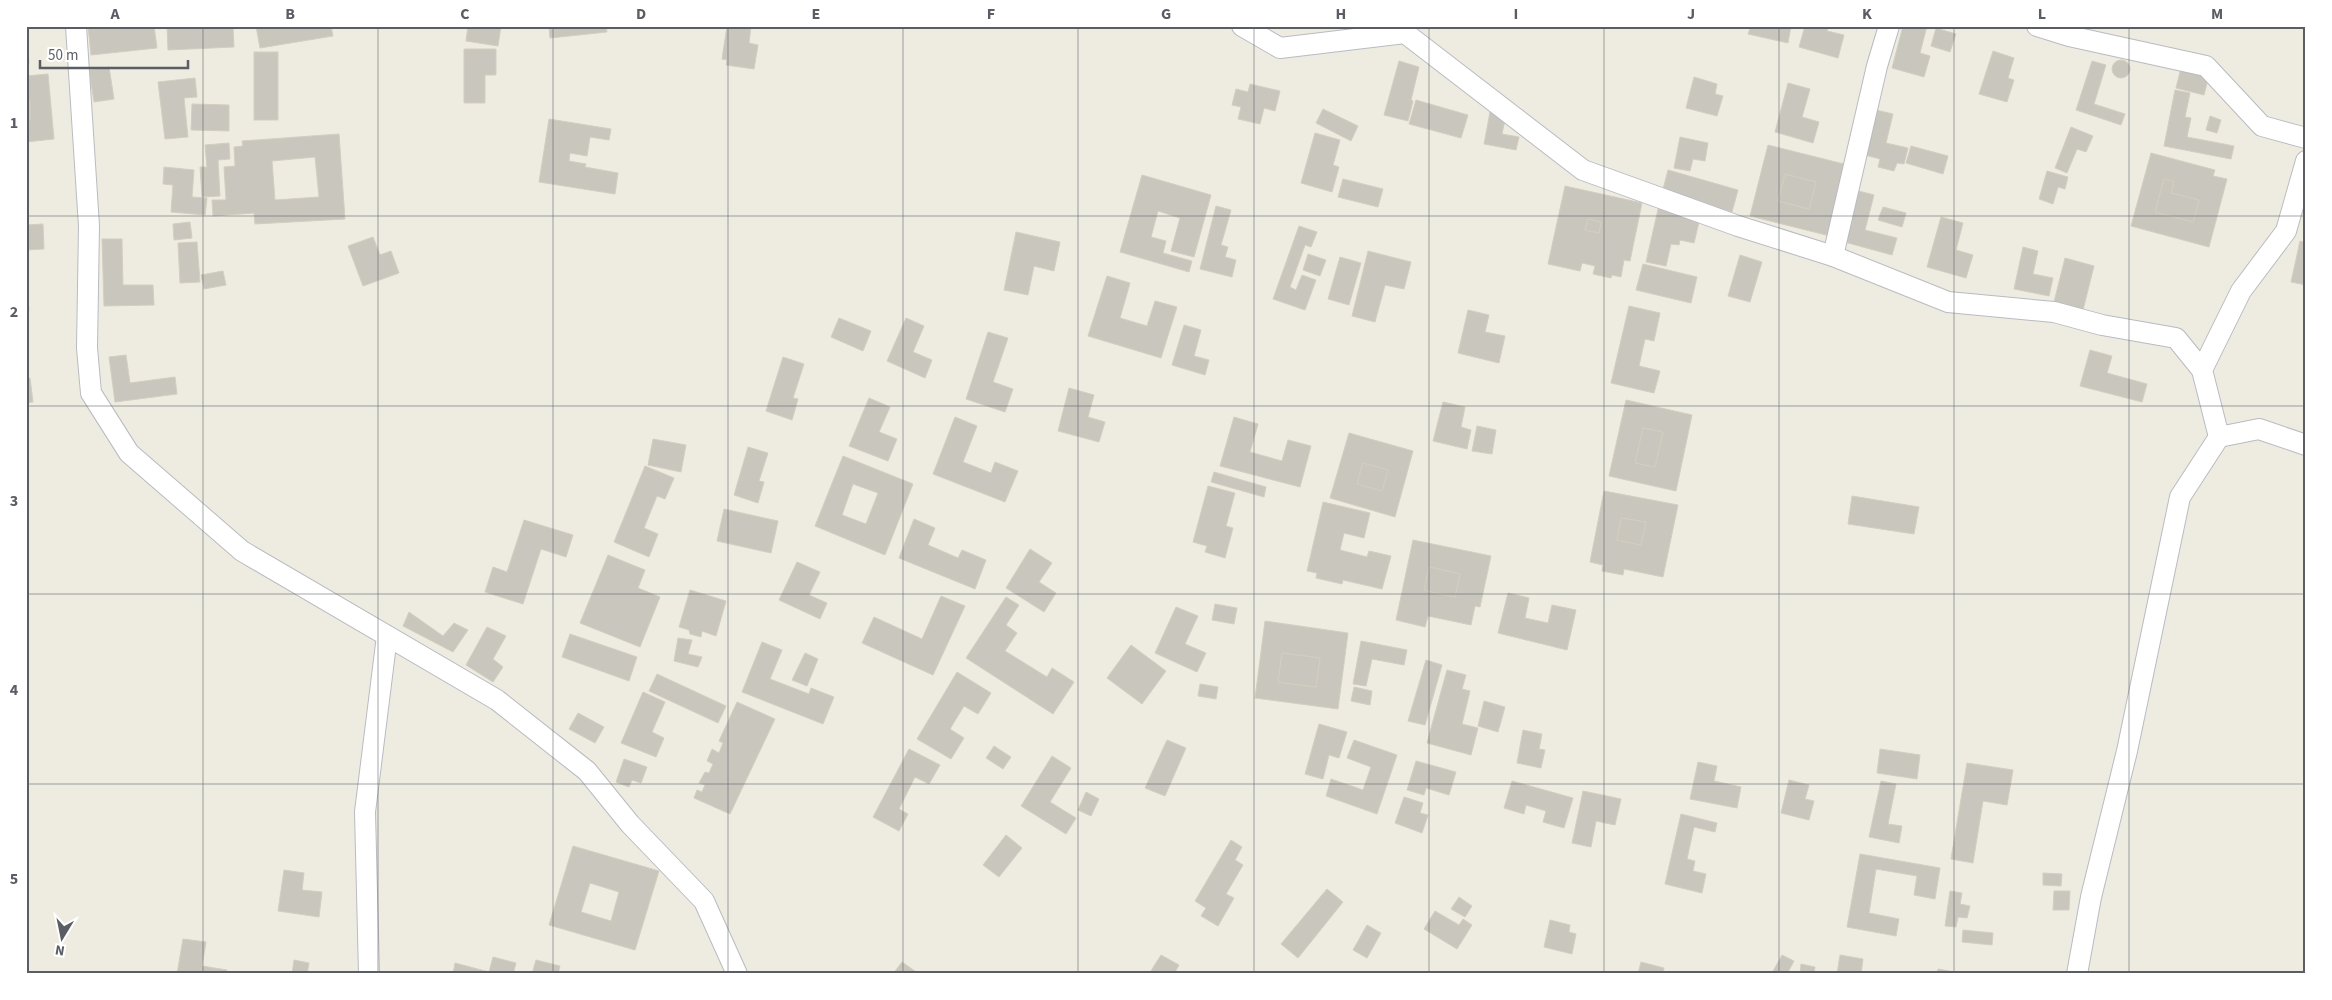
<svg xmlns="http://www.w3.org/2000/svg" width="2332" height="1000" font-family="'Source Sans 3',sans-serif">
<rect width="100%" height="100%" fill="#eeece1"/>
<g fill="#c9c6be" stroke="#d3cebf" fill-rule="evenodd">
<polygon points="88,26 154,26 157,48 91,55"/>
<polygon points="167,26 233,26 234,47 168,50"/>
<polygon points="256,26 331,26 333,36 260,48"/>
<polygon points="468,26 501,26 498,46 466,41"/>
<polygon points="549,26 606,26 607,32 550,38"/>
<polygon points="727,26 751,26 749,43 758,45 754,69 726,65 727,60 722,59"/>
<polygon points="1741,26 1791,26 1788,43 1748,34 1750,28"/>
<polygon points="1805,26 1829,26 1827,31 1844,35 1838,58 1799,47"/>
<polygon points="1903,26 1927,26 1920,53 1930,56 1924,77 1892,68"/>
<polygon points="1936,28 1956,34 1950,52 1931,46"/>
<polygon points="28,49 29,63 26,63 26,50"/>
<polygon points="464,49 496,49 496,75 485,75 485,103 464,103"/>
<polygon points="1993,51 2014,58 2008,78 2014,80 2007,102 1979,94"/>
<rect x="254" y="52" width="24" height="68"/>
<circle cx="2121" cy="69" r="9"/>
<polygon points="1399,61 1419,67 1411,100 1413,101 1408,121 1384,115"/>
<polygon points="2092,61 2106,65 2094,104 2125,114 2121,125 2076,110"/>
<polygon points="109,67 114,99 94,102 89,70"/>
<polygon points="2181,68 2209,75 2204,95 2176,88"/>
<polygon points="48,74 54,139 26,142 26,120 30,120 30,100 26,100 26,76"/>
<polygon points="1694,77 1717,84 1715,94 1723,96 1717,116 1686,108"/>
<polygon points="195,78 197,97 184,98 188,137 165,139 158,82"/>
<polygon points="1788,83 1810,89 1802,117 1819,122 1813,143 1775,132"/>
<polygon points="1250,84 1280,91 1275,111 1264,108 1260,124 1238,119 1241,107 1232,105 1236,89 1248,92"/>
<polygon points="2175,90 2190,93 2185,117 2191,118 2187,137 2234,146 2231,159 2164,146"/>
<rect x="26" y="100" width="4" height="20"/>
<polygon points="1416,100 1468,115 1461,138 1409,124"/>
<polygon points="192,104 229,105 229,131 191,130"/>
<polygon points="1323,109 1358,126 1351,141 1316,123"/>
<polygon points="1876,110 1893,114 1886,143 1908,148 1904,164 1897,163 1894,171 1878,167 1880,159 1865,155"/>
<polygon points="1490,112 1506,115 1502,134 1519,137 1516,150 1484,144"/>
<polygon points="2210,116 2221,120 2217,133 2206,130"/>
<polygon points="549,119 611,129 609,140 590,137 587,156 570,153 569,161 586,164 585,167 618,173 615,194 539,182"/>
<polygon points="2071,127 2093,136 2086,152 2077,149 2067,173 2055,168"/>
<polygon points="1315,133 1340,140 1333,165 1339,167 1332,192 1301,183"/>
<path d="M 339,134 L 345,219 L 255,224 L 254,213 L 213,216 L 212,200 L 226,200 L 224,167 L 235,166 L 234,147 L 243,146 L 242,141 ZM 315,157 L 319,197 L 275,200 L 272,161 Z"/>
<polygon points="1680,137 1708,143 1705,161 1693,159 1690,171 1674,168"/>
<polygon points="229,143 230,159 218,160 220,196 202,197 200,167 207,167 205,145"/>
<path d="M 1768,145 L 1848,165 L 1830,236 L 1750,216 ZM 1785,174 L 1816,182 L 1809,209 L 1778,201 Z"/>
<polygon points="1911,146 1948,156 1943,174 1906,163"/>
<path d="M 2151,153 L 2215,170 L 2213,176 L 2227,179 L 2209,247 L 2131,226 ZM 2164,179 L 2174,182 L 2171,193 L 2199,200 L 2193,222 L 2155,212 Z"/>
<polygon points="164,167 194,170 192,197 207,198 205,215 171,212 173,185 163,184"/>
<polygon points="1668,170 1738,190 1732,212 1662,193"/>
<polygon points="2047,171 2068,177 2065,189 2058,187 2053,204 2039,199"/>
<polygon points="1785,174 1816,182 1809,209 1778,201"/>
<polygon points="1142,175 1211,195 1194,257 1171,251 1180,218 1158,211 1151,237 1166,241 1163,253 1192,261 1189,272 1120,252"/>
<polygon points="1343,179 1383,189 1378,207 1338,197"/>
<polygon points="2164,179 2174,182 2171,193 2199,200 2193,222 2155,212"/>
<path d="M 1565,186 L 1642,203 L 1630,261 L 1624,260 L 1621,277 L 1612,275 L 1611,278 L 1593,274 L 1595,266 L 1582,263 L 1580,271 L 1548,264 ZM 1588,219 L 1601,222 L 1599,233 L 1585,230 Z"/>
<polygon points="1855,190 1874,195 1865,230 1897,238 1892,255 1841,241"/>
<polygon points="1659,205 1701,214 1694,243 1680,240 1679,245 1671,244 1666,266 1646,262"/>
<polygon points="1216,206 1231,210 1221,245 1228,247 1225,257 1236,260 1232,277 1200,269"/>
<polygon points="1883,207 1906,213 1902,227 1878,220"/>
<polygon points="1941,217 1963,223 1956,250 1973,255 1966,278 1927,267"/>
<polygon points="1588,219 1601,222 1599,233 1585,230"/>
<polygon points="190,222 192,238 174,240 173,224"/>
<polygon points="43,224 44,249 26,250 26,225"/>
<polygon points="1299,226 1317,232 1311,247 1305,245 1290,287 1296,290 1302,275 1316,280 1305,310 1273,299"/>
<polygon points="1016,232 1060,242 1054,271 1034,266 1028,295 1004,290"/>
<polygon points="373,237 380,255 391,251 399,273 363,286 348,246"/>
<polygon points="102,239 122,239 123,285 153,285 154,305 104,306"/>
<polygon points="2300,241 2306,243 2306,285 2291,282"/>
<polygon points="197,242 200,282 180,283 178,243"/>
<polygon points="2023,247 2038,251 2033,274 2053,278 2049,296 2014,289"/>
<polygon points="1368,251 1411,262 1404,289 1385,285 1375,322 1352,316"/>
<polygon points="1308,254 1326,260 1320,276 1303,270"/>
<polygon points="1740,255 1762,262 1750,302 1728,296"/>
<polygon points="1340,257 1361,263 1349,305 1328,299"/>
<polygon points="2065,258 2094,266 2083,310 2054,302"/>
<polygon points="1643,264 1697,277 1691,303 1636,290"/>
<polygon points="223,271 226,285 204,289 201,275"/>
<polygon points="1107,276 1130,283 1120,318 1147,326 1155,301 1177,307 1161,358 1088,336"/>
<polygon points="1629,306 1660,313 1654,341 1645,339 1639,366 1660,371 1654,393 1611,383"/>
<polygon points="26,307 29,307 28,320 26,320"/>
<polygon points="1468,310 1489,315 1485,332 1505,336 1499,363 1458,353"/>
<polygon points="839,318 871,331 863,351 831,337"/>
<polygon points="906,318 924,326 913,352 932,360 925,378 887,361"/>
<polygon points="1184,325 1201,330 1194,356 1209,360 1205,375 1172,365"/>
<polygon points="988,332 1008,338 993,382 1013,389 1005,412 966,399"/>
<polygon points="2090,350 2112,356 2107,373 2147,384 2142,402 2080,386"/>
<polygon points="126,355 130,383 175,377 177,394 115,402 109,357"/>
<polygon points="783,357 804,364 793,398 798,399 792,420 766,411"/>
<polygon points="26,378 30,378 33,402 26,403"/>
<polygon points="1069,388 1094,395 1088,417 1105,422 1099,442 1058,431"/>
<polygon points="869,398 890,407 879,432 897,439 888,461 849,446"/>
<path d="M 1626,400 L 1692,415 L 1676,491 L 1609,476 ZM 1643,428 L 1663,432 L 1655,467 L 1635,463 Z"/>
<polygon points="1443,402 1465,407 1461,427 1471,430 1467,449 1433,441"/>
<polygon points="955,417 977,426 963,462 991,473 995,462 1018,471 1005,502 933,474"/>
<polygon points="1234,417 1258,424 1250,452 1282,461 1288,440 1311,446 1300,487 1220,466"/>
<polygon points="1477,426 1496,430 1492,454 1472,451"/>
<polygon points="1643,428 1663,432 1655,467 1635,463"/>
<path d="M 1349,433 L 1413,451 L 1395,517 L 1330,498 ZM 1363,463 L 1388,470 L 1382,491 L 1357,484 Z"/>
<polygon points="653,439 686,445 681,472 648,465"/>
<polygon points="748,447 768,453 759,481 764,482 758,503 734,495"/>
<path d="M 843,456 L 913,484 L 885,555 L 815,526 ZM 853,484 L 878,493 L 866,524 L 842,515 Z"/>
<polygon points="1363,463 1388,470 1382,491 1357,484"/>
<polygon points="645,466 674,478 665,499 657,496 644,528 658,534 649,557 614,542"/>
<polygon points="1214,472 1266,487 1264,497 1211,482"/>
<polygon points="1208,486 1235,493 1226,526 1233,528 1225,558 1205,552 1207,546 1193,542"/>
<path d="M 1604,491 L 1678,505 L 1663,577 L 1624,569 L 1623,575 L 1602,571 L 1603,565 L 1590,562 ZM 1621,518 L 1646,522 L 1641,545 L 1617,540 Z"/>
<polygon points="1852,496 1919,507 1914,534 1848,524"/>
<polygon points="1323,502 1370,513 1364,538 1344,533 1340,550 1367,557 1369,551 1391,556 1382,589 1343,580 1342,584 1316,578 1317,573 1307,571"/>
<polygon points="724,509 778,521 771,553 717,541"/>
<polygon points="1621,518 1646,522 1641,545 1617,540"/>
<polygon points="914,519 935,528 928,545 958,558 962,550 986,560 975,589 899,558"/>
<polygon points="524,520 573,535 566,557 541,549 523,604 485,592 493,567 507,572"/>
<path d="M 1413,540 L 1491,556 L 1480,607 L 1475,606 L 1471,625 L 1428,616 L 1425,627 L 1396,620 ZM 1429,567 L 1460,574 L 1455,597 L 1424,590 Z"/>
<polygon points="1030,549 1052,563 1039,582 1056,593 1044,612 1006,588"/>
<polygon points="608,555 645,570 638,588 660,597 640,647 580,623"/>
<polygon points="797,562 820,572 809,595 827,603 820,619 779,600"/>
<polygon points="1429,567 1460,574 1455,597 1424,590"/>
<polygon points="690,590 726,601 716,636 702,631 701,637 690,634 689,630 679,627"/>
<polygon points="1508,593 1529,598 1525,618 1548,623 1552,605 1576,610 1567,650 1498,633"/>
<polygon points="941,596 965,606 933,675 862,643 874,617 922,639"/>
<polygon points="1006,597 1019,605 1006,625 1017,633 1005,651 1047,677 1052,668 1074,682 1053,714 966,658"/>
<polygon points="1215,604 1237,608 1234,624 1212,620"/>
<polygon points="1176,607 1198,616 1185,644 1206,653 1197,672 1155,653"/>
<polygon points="409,612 443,636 454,623 468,630 453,652 403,626"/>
<path d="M 1265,621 L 1348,633 L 1338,709 L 1255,698 ZM 1282,653 L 1320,658 L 1316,687 L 1278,682 Z"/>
<polygon points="487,627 506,636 493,659 503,667 493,682 466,665"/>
<polygon points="570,634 637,657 629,681 562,657"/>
<polygon points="678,638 692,640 688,654 702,657 698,667 674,661"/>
<polygon points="1361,641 1407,650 1404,665 1372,659 1366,686 1353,684"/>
<polygon points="762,642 782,650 770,679 809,694 811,688 834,697 823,724 742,692"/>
<polygon points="1131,645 1166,671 1142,704 1107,678"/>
<polygon points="805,653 818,659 807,686 792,680"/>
<polygon points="1282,653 1320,658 1316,687 1278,682"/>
<polygon points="1426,660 1442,665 1425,725 1408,721"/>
<polygon points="1447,670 1466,675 1462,689 1470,691 1462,724 1478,728 1471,755 1427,743"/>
<polygon points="957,672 991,693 978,714 964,706 950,729 964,738 951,759 917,739"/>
<polygon points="657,674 726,706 718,723 649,691"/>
<polygon points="1200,684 1218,687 1216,699 1198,696"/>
<polygon points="1354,687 1372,691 1370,705 1351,701"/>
<polygon points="643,692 665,702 652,732 664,738 656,757 621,743"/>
<polygon points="1484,701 1505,707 1498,732 1478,726"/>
<polygon points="737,702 775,719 730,814 694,798 697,790 702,792 705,785 699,783 705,772 709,773 713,764 707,761 712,749 719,753 723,743 719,741"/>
<polygon points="578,713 604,727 595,743 569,729"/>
<polygon points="1319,724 1347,732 1339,758 1329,755 1323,779 1305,774"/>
<polygon points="1523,730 1542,734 1539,749 1545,750 1541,768 1517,763"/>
<polygon points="1167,740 1186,748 1165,796 1145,788"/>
<polygon points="1354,740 1397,755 1377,814 1326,796 1331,779 1363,790 1371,767 1347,758"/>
<polygon points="994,746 1011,757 1003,769 986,758"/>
<polygon points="909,749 940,765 929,784 915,777 899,809 908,814 899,831 873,817"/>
<polygon points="1880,749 1920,755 1917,779 1877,773"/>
<polygon points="1052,756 1071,768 1050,802 1076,818 1066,834 1021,806"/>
<polygon points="624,759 647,767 641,783 632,780 629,787 616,782"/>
<polygon points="1416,761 1456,772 1449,795 1426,788 1424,795 1407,790"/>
<polygon points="1698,762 1717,766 1714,781 1741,787 1737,808 1690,799"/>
<polygon points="1967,763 2013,770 2007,805 1983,801 1973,863 1951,859"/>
<polygon points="1789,780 1809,785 1805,799 1814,801 1809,820 1781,813"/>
<polygon points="1512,781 1573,798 1564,828 1543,822 1546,811 1526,805 1524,814 1504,808"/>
<polygon points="1881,781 1896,784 1888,824 1902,826 1899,843 1869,837"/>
<polygon points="1583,791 1621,799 1615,825 1596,821 1591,847 1572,843"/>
<polygon points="1086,792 1099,799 1091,816 1078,810"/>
<polygon points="1404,797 1423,803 1420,813 1428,815 1422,833 1395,823"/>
<polygon points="1681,814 1717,823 1715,832 1694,827 1687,859 1695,861 1693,871 1706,874 1702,893 1665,884"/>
<polygon points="1006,835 1022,848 999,877 983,865"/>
<polygon points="1231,840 1242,847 1235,860 1243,865 1226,894 1234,898 1218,926 1201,916 1206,908 1195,901"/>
<path d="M 573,846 L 659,871 L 635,950 L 549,925 ZM 590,883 L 619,892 L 611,921 L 581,912 Z"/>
<polygon points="1860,854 1940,868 1935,899 1914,895 1917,876 1876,869 1869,913 1899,919 1896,936 1847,927"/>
<polygon points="284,870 304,873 302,890 322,892 319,917 278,911"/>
<polygon points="2043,873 2062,874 2061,886 2043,885"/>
<polygon points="1327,889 1343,902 1298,958 1281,944"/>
<polygon points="1950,891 1962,893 1960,904 1970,906 1967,918 1958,917 1956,927 1945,926"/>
<polygon points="2054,891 2070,891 2069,910 2053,910"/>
<polygon points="1459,897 1472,906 1465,917 1451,909"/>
<polygon points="1435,911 1459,925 1463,919 1472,925 1457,949 1424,929"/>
<polygon points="1550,920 1570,925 1569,932 1576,934 1572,954 1544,947"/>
<polygon points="1367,925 1381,933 1367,958 1353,950"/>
<polygon points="1963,930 1993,933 1992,945 1962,942"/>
<polygon points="183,939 206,942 202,966 227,970 226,974 177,974"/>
<polygon points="1161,955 1179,965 1174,974 1149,974"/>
<polygon points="1782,955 1794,961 1787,974 1774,974 1772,973"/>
<polygon points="1840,955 1863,959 1861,974 1837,974"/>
<polygon points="493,957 516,963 513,974 453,974 455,963 489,972"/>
<polygon points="294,960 309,963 307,974 292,974"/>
<polygon points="536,960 560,966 558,974 532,974"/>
<polygon points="902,962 919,974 893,974"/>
<polygon points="1641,962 1664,968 1663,974 1638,974"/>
<polygon points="1801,964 1815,967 1814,974 1800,974"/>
<polygon points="1938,969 1960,973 1960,974 1937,974"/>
</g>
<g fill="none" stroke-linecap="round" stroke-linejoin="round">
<defs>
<g id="minor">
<polyline points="76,26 89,226 87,348 91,393 129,453 242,551 497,700 587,771 630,824 704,901 737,974"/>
<polyline points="1242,26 1280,48 1405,33 1583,170 1738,226 1833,256 1948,302 2054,312 2102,325 2176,338 2202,370"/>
<polyline points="2037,26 2069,36 2206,66 2262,126 2306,138"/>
<polyline points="1833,256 1877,66 1889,26"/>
<polyline points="2219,437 2202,370 2241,291 2286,231 2306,161"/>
<polyline points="369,974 365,812 387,636"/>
<polyline points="2077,974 2091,897 2127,751 2180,497 2219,437 2259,429 2306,445"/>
</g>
</defs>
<use href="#minor" stroke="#b9bbc1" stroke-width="22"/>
<use href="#minor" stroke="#fff" stroke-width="20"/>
</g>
<path fill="none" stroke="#5a5d63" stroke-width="1" stroke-opacity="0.55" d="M 203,26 L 203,974M 378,26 L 378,974M 553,26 L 553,974M 728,26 L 728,974M 903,26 L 903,974M 1078,26 L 1078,974M 1254,26 L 1254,974M 1429,26 L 1429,974M 1604,26 L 1604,974M 1779,26 L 1779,974M 1954,26 L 1954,974M 2129,26 L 2129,974M 26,216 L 2306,216M 26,406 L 2306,406M 26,594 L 2306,594M 26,784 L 2306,784"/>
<rect width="2332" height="1000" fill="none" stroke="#ffffff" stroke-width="55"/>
<g transform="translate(62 938) rotate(190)" stroke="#ffffff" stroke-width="4" paint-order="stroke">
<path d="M0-4L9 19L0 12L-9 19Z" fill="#5a5d63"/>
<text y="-8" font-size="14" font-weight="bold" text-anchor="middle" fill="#5a5d63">N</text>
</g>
<path d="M40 60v8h148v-8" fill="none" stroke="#5a5d63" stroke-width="2.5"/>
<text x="48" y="60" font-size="15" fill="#5a5d63" stroke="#ffffff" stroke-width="4" paint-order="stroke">50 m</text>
<rect x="28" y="28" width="2276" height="944" fill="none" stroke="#5a5d63" stroke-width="2"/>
<g font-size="16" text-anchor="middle" font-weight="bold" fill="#5a5d63">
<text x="115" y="19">A</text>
<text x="290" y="19">B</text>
<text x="465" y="19">C</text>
<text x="641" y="19">D</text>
<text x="816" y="19">E</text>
<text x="991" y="19">F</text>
<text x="1166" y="19">G</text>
<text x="1341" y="19">H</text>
<text x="1516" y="19">I</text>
<text x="1691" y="19">J</text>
<text x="1867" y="19">K</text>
<text x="2042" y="19">L</text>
<text x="2217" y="19">M</text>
<text x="14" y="128">1</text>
<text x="14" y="317">2</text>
<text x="14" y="506">3</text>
<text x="14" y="695">4</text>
<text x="14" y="884">5</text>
</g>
</svg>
